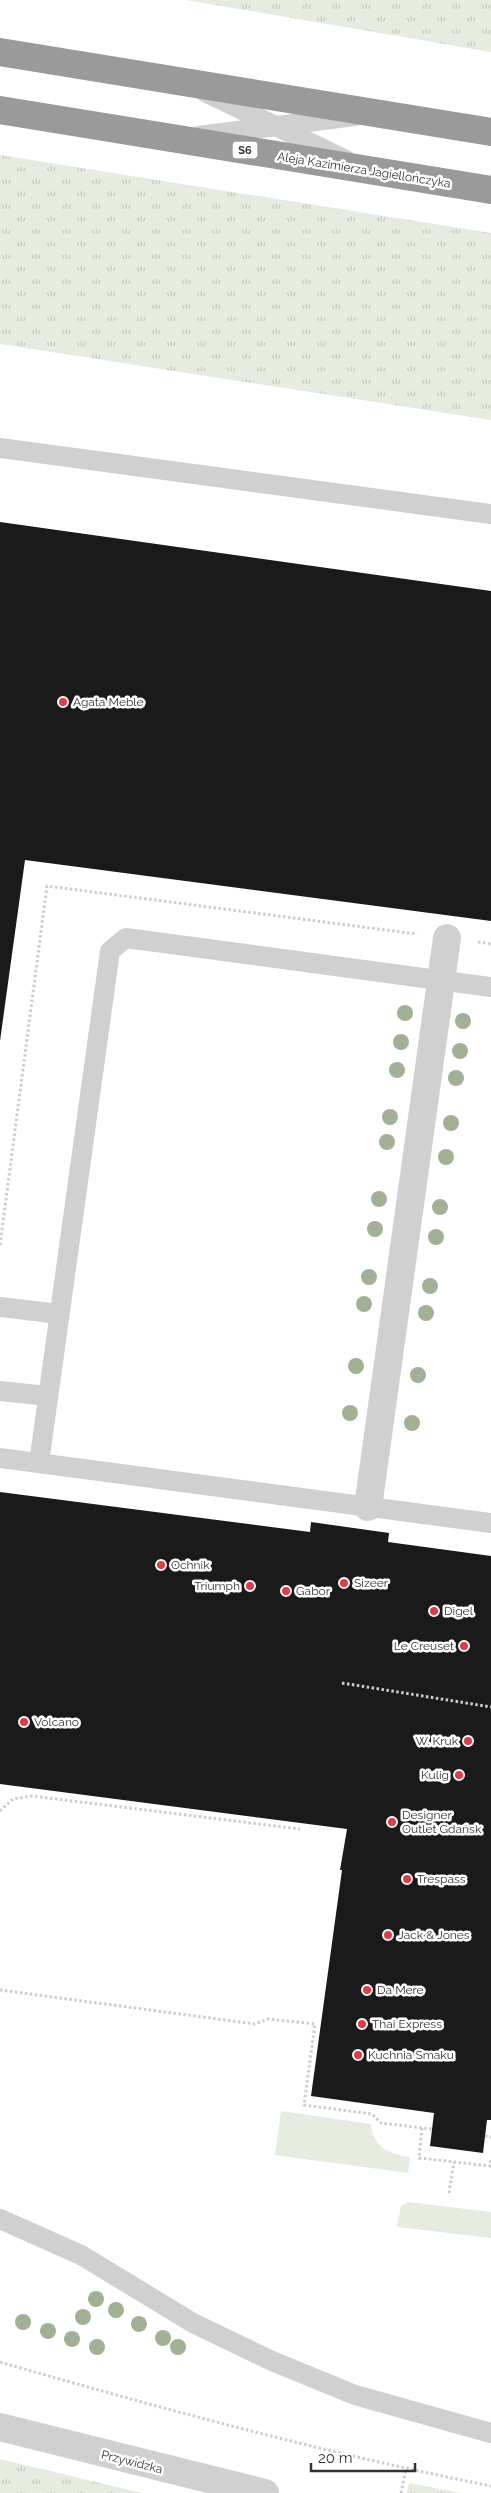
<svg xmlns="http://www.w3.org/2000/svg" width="491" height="2493" font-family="Raleway,sans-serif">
<defs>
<pattern id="grass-tufts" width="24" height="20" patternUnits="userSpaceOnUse" patternTransform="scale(1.25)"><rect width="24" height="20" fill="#e6ecdf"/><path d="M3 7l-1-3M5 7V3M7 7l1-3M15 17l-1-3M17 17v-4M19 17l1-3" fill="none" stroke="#c6cbc0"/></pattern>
</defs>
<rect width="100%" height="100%" fill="#fff"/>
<g fill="url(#grass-tufts)">
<polygon points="186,0 491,0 491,52"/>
<polygon points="0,155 491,233 491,420 0,344"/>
<polygon points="0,2459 142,2493 0,2493"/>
<polygon points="409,2483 462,2493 407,2493"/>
</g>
<g fill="#e6ecdf">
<path d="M 281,2111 L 371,2124 C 373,2147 388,2154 410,2157 L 408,2173 L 275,2155 Z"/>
<polygon points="408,2202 491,2212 491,2238 397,2227 401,2206"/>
</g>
<g fill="#1a1a1a">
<polygon points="0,522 491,591 491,921 25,860 0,1041"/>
<polygon points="0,1492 310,1532 311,1522 389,1533 388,1542 491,1556 491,2120 487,2120 483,2153 430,2146 434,2113 311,2096 342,1870 340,1870 347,1829 0,1784"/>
</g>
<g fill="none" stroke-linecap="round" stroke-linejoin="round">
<g stroke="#cdcdcd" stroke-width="3" stroke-dasharray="2.5 2.5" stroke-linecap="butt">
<polyline points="478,942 491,944"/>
<polyline points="0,1245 47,886 417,934"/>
<polyline points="342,1683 491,1707"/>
<polyline points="0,1811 13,1799 32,1796 300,1829"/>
<polyline points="0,1990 255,2024 268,2019 315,2024 304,2105 372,2114 381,2123 432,2129"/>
<polyline points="422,2128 419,2158 490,2166 491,2159"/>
<polyline points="485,2136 491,2137"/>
<polyline points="449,2193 454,2162"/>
<path d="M 0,2362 C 163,2409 325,2453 491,2486"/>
<polyline points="401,2493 406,2469"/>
</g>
<g stroke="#d0d0d0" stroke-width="20">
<polyline points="205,92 346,160"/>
<polyline points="198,136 355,116"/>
<polyline points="0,448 491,514"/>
<polyline points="0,1307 59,1314"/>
<polyline points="0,1391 47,1396"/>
<polyline points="0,1458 491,1523"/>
<polyline points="39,1463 110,951 126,938 491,987"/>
<polyline points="0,2219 81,2255 193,2323 272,2361 355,2395 491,2433"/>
</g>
<polyline stroke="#d0d0d0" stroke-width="28" points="368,1507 447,938"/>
<polyline stroke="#d0d0d0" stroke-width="28" points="0,2427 265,2493"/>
<g stroke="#9a9a9a" stroke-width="28">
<polyline points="0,52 491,132"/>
<polyline points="0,110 491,190"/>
</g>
</g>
<g fill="#a2b095">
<circle cx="405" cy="1013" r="8"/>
<circle cx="463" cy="1021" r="8"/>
<circle cx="401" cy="1042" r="8"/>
<circle cx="460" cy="1051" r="8"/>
<circle cx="397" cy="1070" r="8"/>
<circle cx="456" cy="1078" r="8"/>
<circle cx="390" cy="1117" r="8"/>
<circle cx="451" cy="1123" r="8"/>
<circle cx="387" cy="1142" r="8"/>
<circle cx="446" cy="1157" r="8"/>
<circle cx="379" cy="1199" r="8"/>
<circle cx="440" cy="1207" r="8"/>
<circle cx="375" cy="1229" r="8"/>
<circle cx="436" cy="1237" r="8"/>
<circle cx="369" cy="1277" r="8"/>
<circle cx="430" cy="1286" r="8"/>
<circle cx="364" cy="1304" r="8"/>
<circle cx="426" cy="1313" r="8"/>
<circle cx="356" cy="1366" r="8"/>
<circle cx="418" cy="1375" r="8"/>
<circle cx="350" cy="1413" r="8"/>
<circle cx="412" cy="1423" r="8"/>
<circle cx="96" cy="2299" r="8"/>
<circle cx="116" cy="2310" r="8"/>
<circle cx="83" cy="2317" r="8"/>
<circle cx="23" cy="2322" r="8"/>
<circle cx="139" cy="2324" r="8"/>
<circle cx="48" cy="2331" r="8"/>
<circle cx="163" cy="2338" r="8"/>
<circle cx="72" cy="2339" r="8"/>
<circle cx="97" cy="2347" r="8"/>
<circle cx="178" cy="2347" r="8"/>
</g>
<g fill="#e63946" stroke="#fff" stroke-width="2">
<circle cx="63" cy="702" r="5"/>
<circle cx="161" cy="1565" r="5"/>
<circle cx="344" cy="1583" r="5"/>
<circle cx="250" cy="1586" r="5"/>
<circle cx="286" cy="1591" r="5"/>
<circle cx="434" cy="1611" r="5"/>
<circle cx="464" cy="1646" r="5"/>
<circle cx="24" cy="1722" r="5"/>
<circle cx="468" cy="1741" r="5"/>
<circle cx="459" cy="1775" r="5"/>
<circle cx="392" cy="1822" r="5"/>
<circle cx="407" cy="1879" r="5"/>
<circle cx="388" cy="1935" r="5"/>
<circle cx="367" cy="1990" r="5"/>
<circle cx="362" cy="2024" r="5"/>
<circle cx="358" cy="2055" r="5"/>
</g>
<g text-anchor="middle" stroke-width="5" stroke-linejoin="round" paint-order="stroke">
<rect fill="#fff" stroke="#707070" stroke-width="1" x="232.5" y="141.5" width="25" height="17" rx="4"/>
<g font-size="11" font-weight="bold" fill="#333">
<text x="245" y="154">S6</text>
</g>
<g font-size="12" fill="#333" stroke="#fff">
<text transform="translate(364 170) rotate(9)" y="4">Aleja Kazimierza Jagiellończyka</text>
<text transform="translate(132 2462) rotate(14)" y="4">Przywidzka</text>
</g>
<g font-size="12" fill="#333" stroke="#fff" text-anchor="start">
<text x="73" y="706">Agata Meble</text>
<text x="171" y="1569">Ochnik</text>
<text x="354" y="1587">Sizeer</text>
<text x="240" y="1590" text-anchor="end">Triumph</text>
<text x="296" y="1595">Gabor</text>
<text x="444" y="1615">Digel</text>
<text x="454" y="1650" text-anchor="end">Le Creuset</text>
<text x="34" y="1726">Volcano</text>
<text x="458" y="1745" text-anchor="end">W. Kruk</text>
<text x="449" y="1779" text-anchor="end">Kulig</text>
<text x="402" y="1819">Designer<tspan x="402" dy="14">Outlet Gdańsk</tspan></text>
<text x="417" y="1883">Trespass</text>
<text x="398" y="1939">Jack &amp; Jones</text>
<text x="377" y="1994">Da Mere</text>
<text x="372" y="2028">Thai Express</text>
<text x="368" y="2059">Kuchnia Smaku</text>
</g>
</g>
<path d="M311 2463v8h104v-8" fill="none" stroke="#333333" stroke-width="2.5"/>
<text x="318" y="2463" font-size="15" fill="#333333" stroke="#ffffff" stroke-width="4" paint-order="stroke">20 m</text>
</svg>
